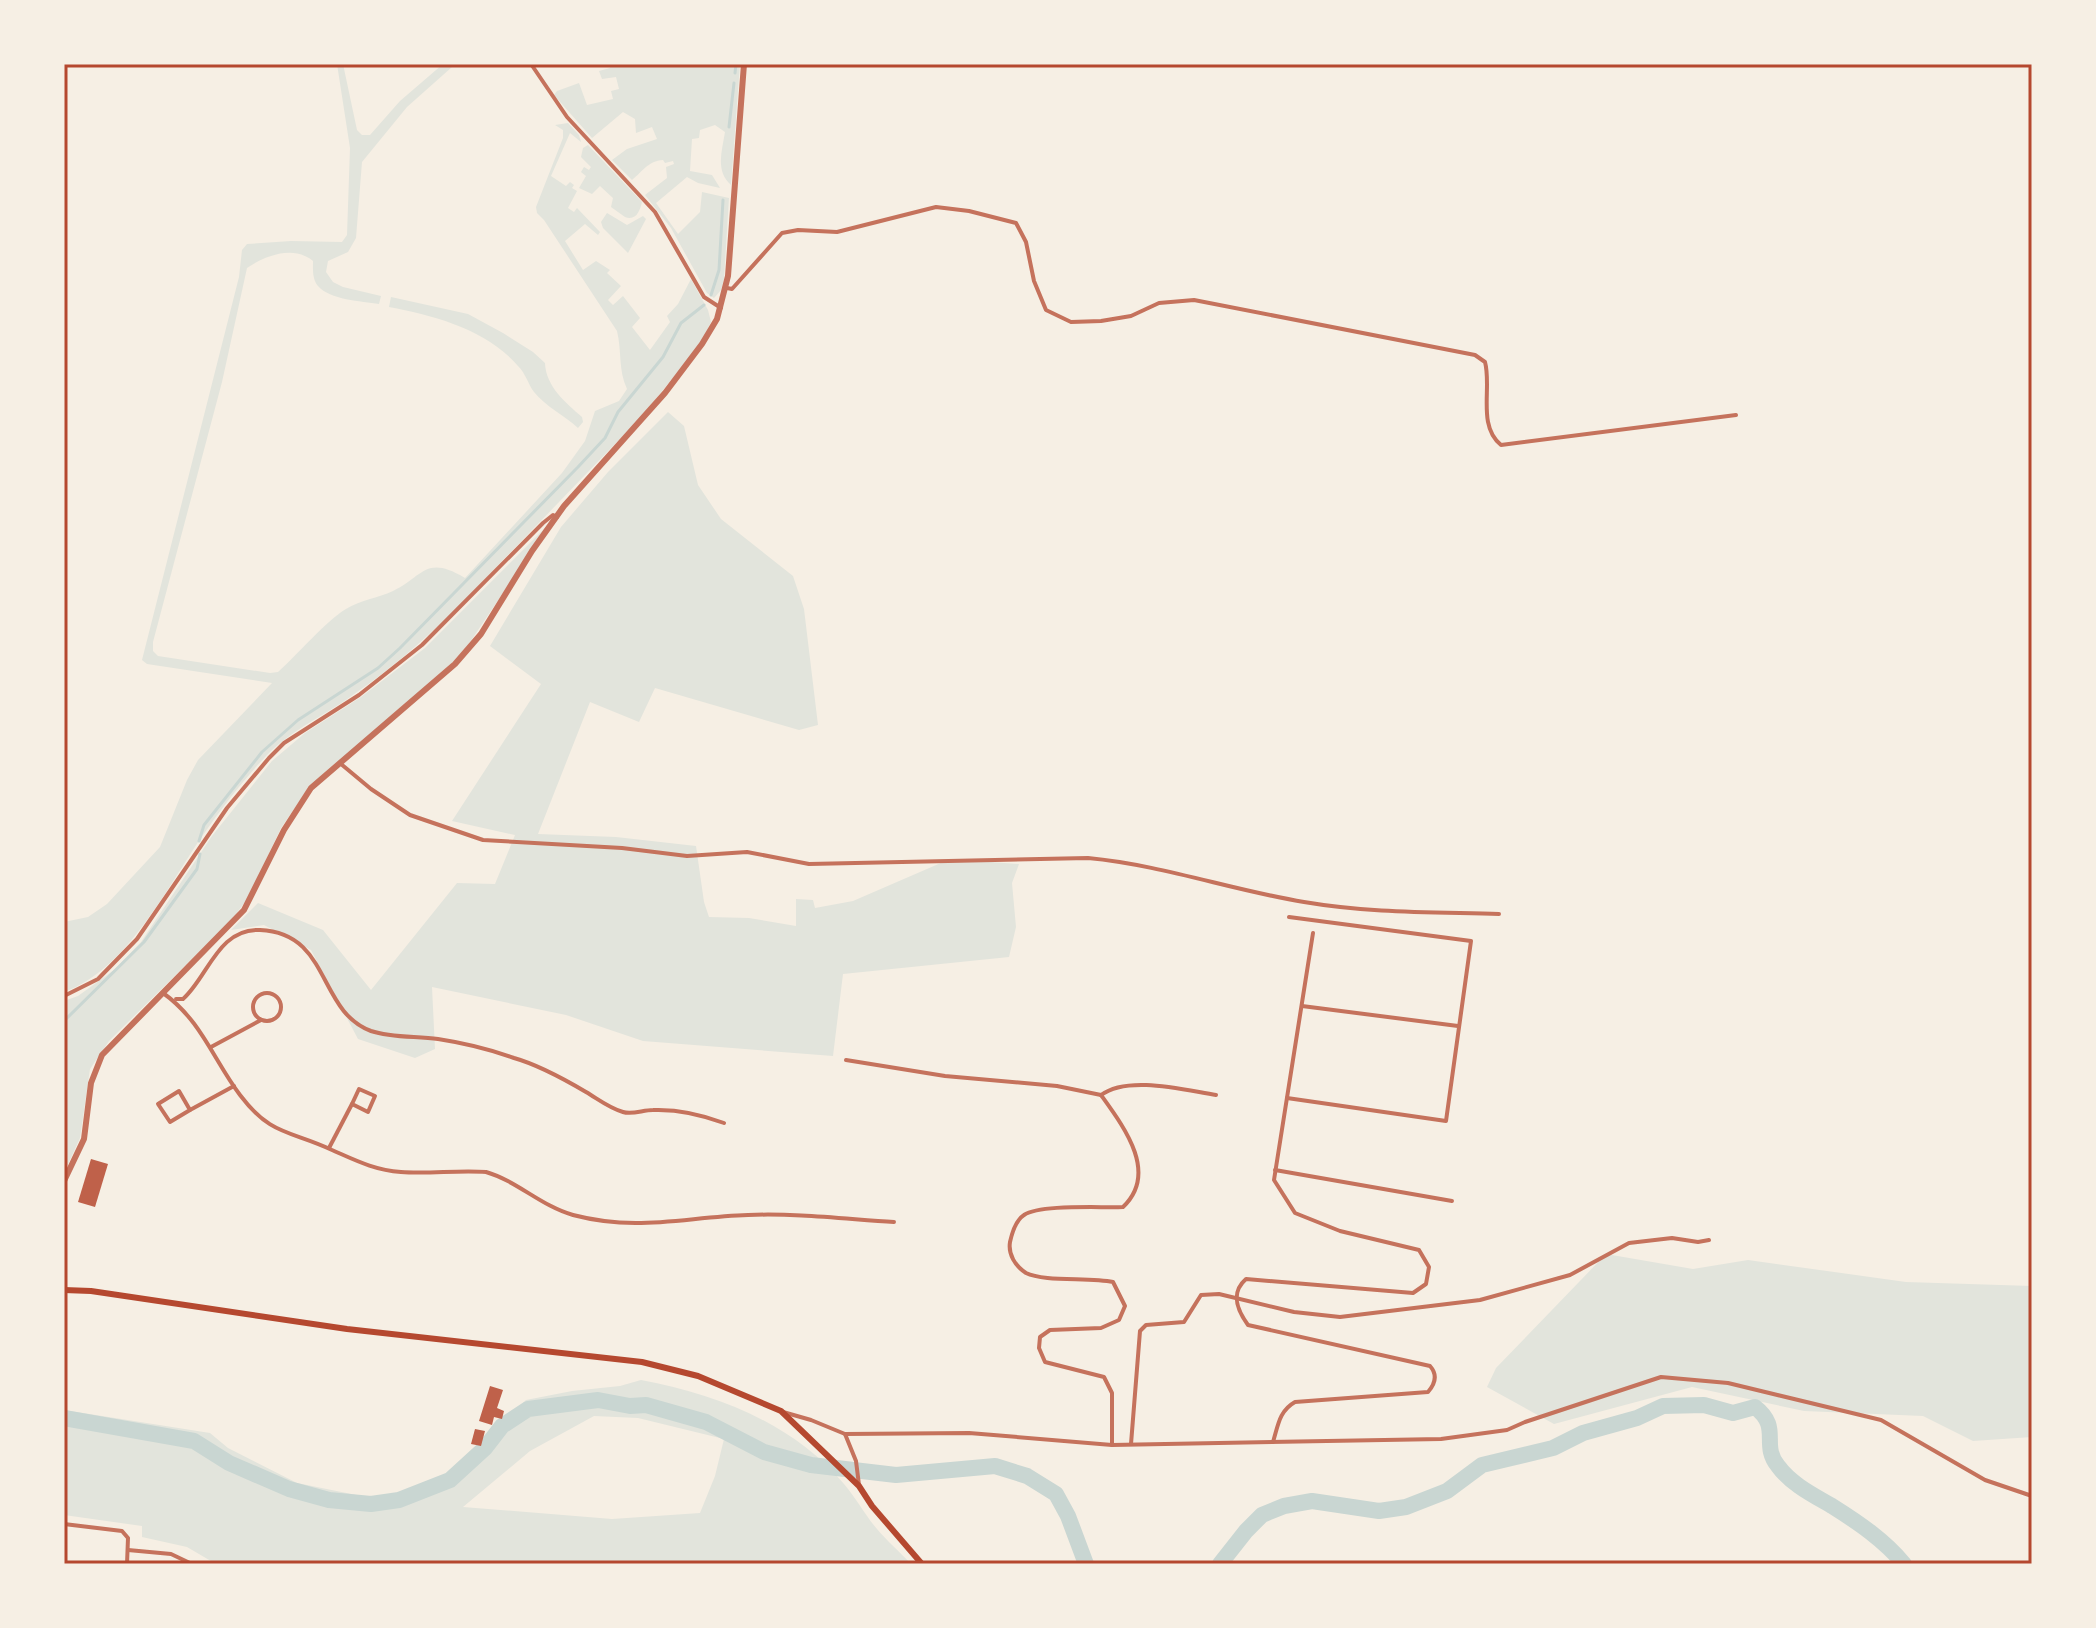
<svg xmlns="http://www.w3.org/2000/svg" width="2096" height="1628" font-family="'Roboto Condensed',sans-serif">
<rect width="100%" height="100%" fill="#f6efe4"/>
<g fill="#e2e4dc" fill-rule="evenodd">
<path d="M 337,64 L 343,64 L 357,130 L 362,135 L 370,135 L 400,101 L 443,64 L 449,64 L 452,67 L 407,107 L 362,162 L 356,238 L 348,252 L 328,261 L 326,272 L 333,282 L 343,287 L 381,296 L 379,304 C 361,301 330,300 318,286 C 312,279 313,269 313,261 C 294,245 266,255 247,268 L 222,382 L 153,642 L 153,651 L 158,656 L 270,673 L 278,672 C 296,656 327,620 346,609 C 360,600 378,598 393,591 C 423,577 425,554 465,578 L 562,473 L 585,441 L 595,411 L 619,401 L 627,389 C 618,370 622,351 617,331 L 544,220 L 537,213 L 536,207 L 563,138 L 563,130 L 555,125 L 568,123 L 579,135 L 581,142 L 570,133 L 551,176 L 566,186 L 570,182 L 574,185 L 572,188 L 577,191 L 568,208 L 574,212 L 577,208 L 600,232 L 598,235 L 585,224 L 565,241 L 583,270 L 596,261 L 610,270 L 607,273 L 621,286 L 608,300 L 613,305 L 623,296 L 640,318 L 632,327 L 650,350 L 670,322 L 667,316 L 678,304 L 691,279 L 708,310 L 711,322 L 701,343 L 642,416 L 451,614 C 421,642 391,669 357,692 C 328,714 294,728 268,754 C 244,779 222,807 203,835 C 167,887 127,970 64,992 L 64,922 L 88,917 L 107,904 L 160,847 L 187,780 L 198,760 L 272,683 L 147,664 L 142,660 L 239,277 L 242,250 L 247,244 L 291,241 L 342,242 L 347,235 L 350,148 Z"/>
<path d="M 609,64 L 740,64 L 731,185 C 715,171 722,151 725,132 L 715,125 L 700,130 L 699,138 L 692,139 L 690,171 L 712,175 L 720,188 L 698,183 L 687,177 L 656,203 L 678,234 L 700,212 L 702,192 L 729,198 L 724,279 L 721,290 L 714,298 L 707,293 L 671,228 L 645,195 L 667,178 L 666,167 L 674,164 L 673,161 L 665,163 L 663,160 C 648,161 643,171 632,180 L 612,160 L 627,149 L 657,139 L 652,127 L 636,133 L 635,119 L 623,112 L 592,138 L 554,95 L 557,91 L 579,83 L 587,105 L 613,99 L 611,91 L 619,89 L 616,77 L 602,79 L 599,71 L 610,68 Z"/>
<path d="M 588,145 L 642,202 C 640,211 636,221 625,217 L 611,207 L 613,198 L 600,186 L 592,194 L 579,188 L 586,176 L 581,172 L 584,167 L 589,170 L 591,167 L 581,157 L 583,148 Z"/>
<polygon points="607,213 627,225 643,216 646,219 628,253 603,228 601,222"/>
<path d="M 391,297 L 468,314 L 503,333 L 533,352 L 545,363 C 546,387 566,403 582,417 L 583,422 L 578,428 C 565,416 545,406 534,392 C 528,384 526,374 518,366 C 486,329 435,316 389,307 Z"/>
<polygon points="668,412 684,426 698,485 721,519 793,576 804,609 818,725 799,730 655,688 639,722 590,702 538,834 616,837 696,846 704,902 709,917 749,918 796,926 796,899 813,900 815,908 853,901 950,859 1019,864 1012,883 1016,927 1009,957 843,974 833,1056 643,1041 566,1015 432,987 435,1049 415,1058 358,1039 311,950 264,925 231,930 258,903 323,930 371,990 457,883 495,884 515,835 452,821 541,684 490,646 561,527 608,472"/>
<polygon points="550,523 468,645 453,662 309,787 281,828 248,898 233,918 109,1041 90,1069 80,1138 64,1173 64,1001 78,996 114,970 141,942 212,836 272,761 305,733 361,697 425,648"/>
<polygon points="1606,1254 1693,1269 1748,1260 1906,1282 2032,1286 2032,1437 1973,1441 1923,1416 1804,1411 1692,1387 1554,1424 1487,1387 1496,1368"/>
<path d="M 641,1380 C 719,1395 792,1423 844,1484 C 856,1498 865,1515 877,1529 C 887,1541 900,1552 911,1564 L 216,1564 L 187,1547 L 142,1537 L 142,1526 L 64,1515 L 64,1410 L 210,1433 L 228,1448 L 297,1483 L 376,1499 L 409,1493 L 437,1482 L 526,1400 L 572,1391 L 620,1386 ZM 594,1416 L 638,1418 L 724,1439 L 715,1476 L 700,1513 L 612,1519 L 463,1507 L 530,1451 Z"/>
</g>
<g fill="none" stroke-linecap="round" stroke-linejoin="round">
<g stroke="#c9d6d2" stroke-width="3">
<polyline points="735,73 736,64"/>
<polyline points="729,127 734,83"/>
<polyline points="711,295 719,270 723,200"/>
<polyline points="199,841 204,825 262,752 298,720 378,668 400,648 578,467 605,438 618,412 663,357 681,323 704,305"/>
<polyline points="64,1021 144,942 197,869 200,854"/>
</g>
<g stroke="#c9d6d2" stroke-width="16">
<polyline points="64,1418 194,1441 229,1463 289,1489 329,1500 371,1504 399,1500 450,1480 485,1448 502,1426 528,1409 598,1400 630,1406 646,1405 706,1422 764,1452 811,1465 896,1475 995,1466 1027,1476 1056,1494 1068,1516 1086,1564"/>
<path d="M 1220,1564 L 1246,1531 L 1262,1515 L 1284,1506 L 1312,1501 L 1379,1511 L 1406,1507 L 1447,1491 L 1482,1465 L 1553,1448 L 1583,1433 L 1637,1418 L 1663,1406 L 1704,1405 L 1733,1413 L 1755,1407 C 1782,1428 1760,1444 1778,1466 C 1791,1484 1813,1495 1832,1506 C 1859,1523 1884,1540 1904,1564"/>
</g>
</g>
<g fill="#bf614a">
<polygon points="91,1159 108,1164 95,1207 78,1202"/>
<polygon points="490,1386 503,1390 497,1408 504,1411 502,1419 494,1417 492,1425 479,1421"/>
<polygon points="475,1429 485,1431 481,1446 471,1444"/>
</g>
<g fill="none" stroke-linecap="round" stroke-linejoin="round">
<g stroke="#c5725c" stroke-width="4">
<polyline points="531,64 567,117 655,212 704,297 721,308"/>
<path d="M 727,288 L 732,289 L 782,233 L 798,230 L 837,232 L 936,207 L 969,211 L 1016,223 L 1026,242 L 1034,281 L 1046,310 L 1071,322 L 1101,321 L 1131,316 L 1159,303 L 1194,300 L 1475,355 L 1485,362 C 1492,387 1477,426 1501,445 L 1736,415"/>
<path d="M 341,764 L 371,789 L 410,815 L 483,840 L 622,848 L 687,856 L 747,852 L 809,864 L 1088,858 C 1162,865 1231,890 1304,902 C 1368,913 1434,912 1499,914"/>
<circle cx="267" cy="1007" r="14"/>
<path d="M 163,993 C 201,1020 213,1059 240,1095 C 271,1136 289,1130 332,1150 C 355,1160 374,1170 401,1172 C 429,1174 458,1170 486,1172 C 517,1181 541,1206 573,1215 C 638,1232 684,1217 748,1215 C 796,1213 846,1219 894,1222"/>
<polyline points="64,996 98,979 137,939 227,808 269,758 284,743 359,695 422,645 543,523 553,515 557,517"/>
<path d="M 176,999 L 183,999 C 208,977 218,928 260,930 C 331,933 317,1011 371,1031 C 392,1038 416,1036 438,1039 C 464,1043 489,1049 514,1058 C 539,1065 564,1079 586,1092 C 598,1099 609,1108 623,1112 C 632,1115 643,1110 653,1110 C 678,1109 700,1114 724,1123"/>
<polyline points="1302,1006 1458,1026"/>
<polyline points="211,1047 261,1020"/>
<path d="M 846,1060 L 945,1076 L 1057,1086 L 1101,1095 C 1128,1075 1184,1090 1216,1095"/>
<polygon points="359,1089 375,1096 368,1112 352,1104"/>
<polygon points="179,1091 190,1110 170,1122 158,1104"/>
<path d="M 1101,1095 C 1124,1127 1159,1173 1123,1207 C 1101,1208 1040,1204 1024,1215 C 1016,1220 1012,1233 1010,1242 C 1008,1254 1015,1266 1026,1273 C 1044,1282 1090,1277 1113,1282 L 1125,1306 L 1119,1320 L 1101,1328 L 1050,1330 L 1040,1337 L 1039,1348 L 1045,1362 L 1104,1377 L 1112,1393 L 1112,1445"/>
<polyline points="1287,1098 1446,1121 1471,941 1289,917"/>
<polyline points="190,1110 234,1086"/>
<polyline points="329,1148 352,1104"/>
<polyline points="1275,1170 1452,1201"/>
<polyline points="783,1412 811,1420 845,1434 969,1433 1112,1445 1441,1439 1507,1430 1525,1422 1661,1377 1728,1383 1881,1420 1985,1480 2032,1496"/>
<polyline points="845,1434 856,1461 859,1485"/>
<path d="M 1273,1442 C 1278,1426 1279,1411 1295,1402 L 1428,1392 C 1435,1384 1438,1375 1430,1366 L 1248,1325 C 1237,1310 1230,1293 1246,1279 L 1413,1293 L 1426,1284 L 1429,1267 L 1419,1250 L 1340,1231 L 1295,1213 L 1274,1180 L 1313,933"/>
<polyline points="1131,1444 1140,1331 1146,1325 1184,1322 1201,1295 1219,1294 1294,1312 1340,1317 1480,1300 1570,1275 1629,1243 1672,1238 1698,1242 1709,1240"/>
<polyline points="64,1524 122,1531 128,1538 127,1564"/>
<polyline points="128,1550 171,1554 192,1564"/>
</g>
<polyline stroke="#c5725c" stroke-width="6" points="64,1181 84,1139 91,1083 102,1055 244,910 284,830 311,788 455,664 481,634 532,551 564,506 665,393 702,344 717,319 728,276 744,64"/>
<polyline stroke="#b5482f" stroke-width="6" points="64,1290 91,1291 347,1329 642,1362 698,1376 781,1411 859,1486 872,1506 922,1564"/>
</g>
<rect width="2096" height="1628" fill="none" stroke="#f6efe4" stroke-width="132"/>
<rect x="66" y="66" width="1964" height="1496" fill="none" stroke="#b5482f" stroke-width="3"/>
</svg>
